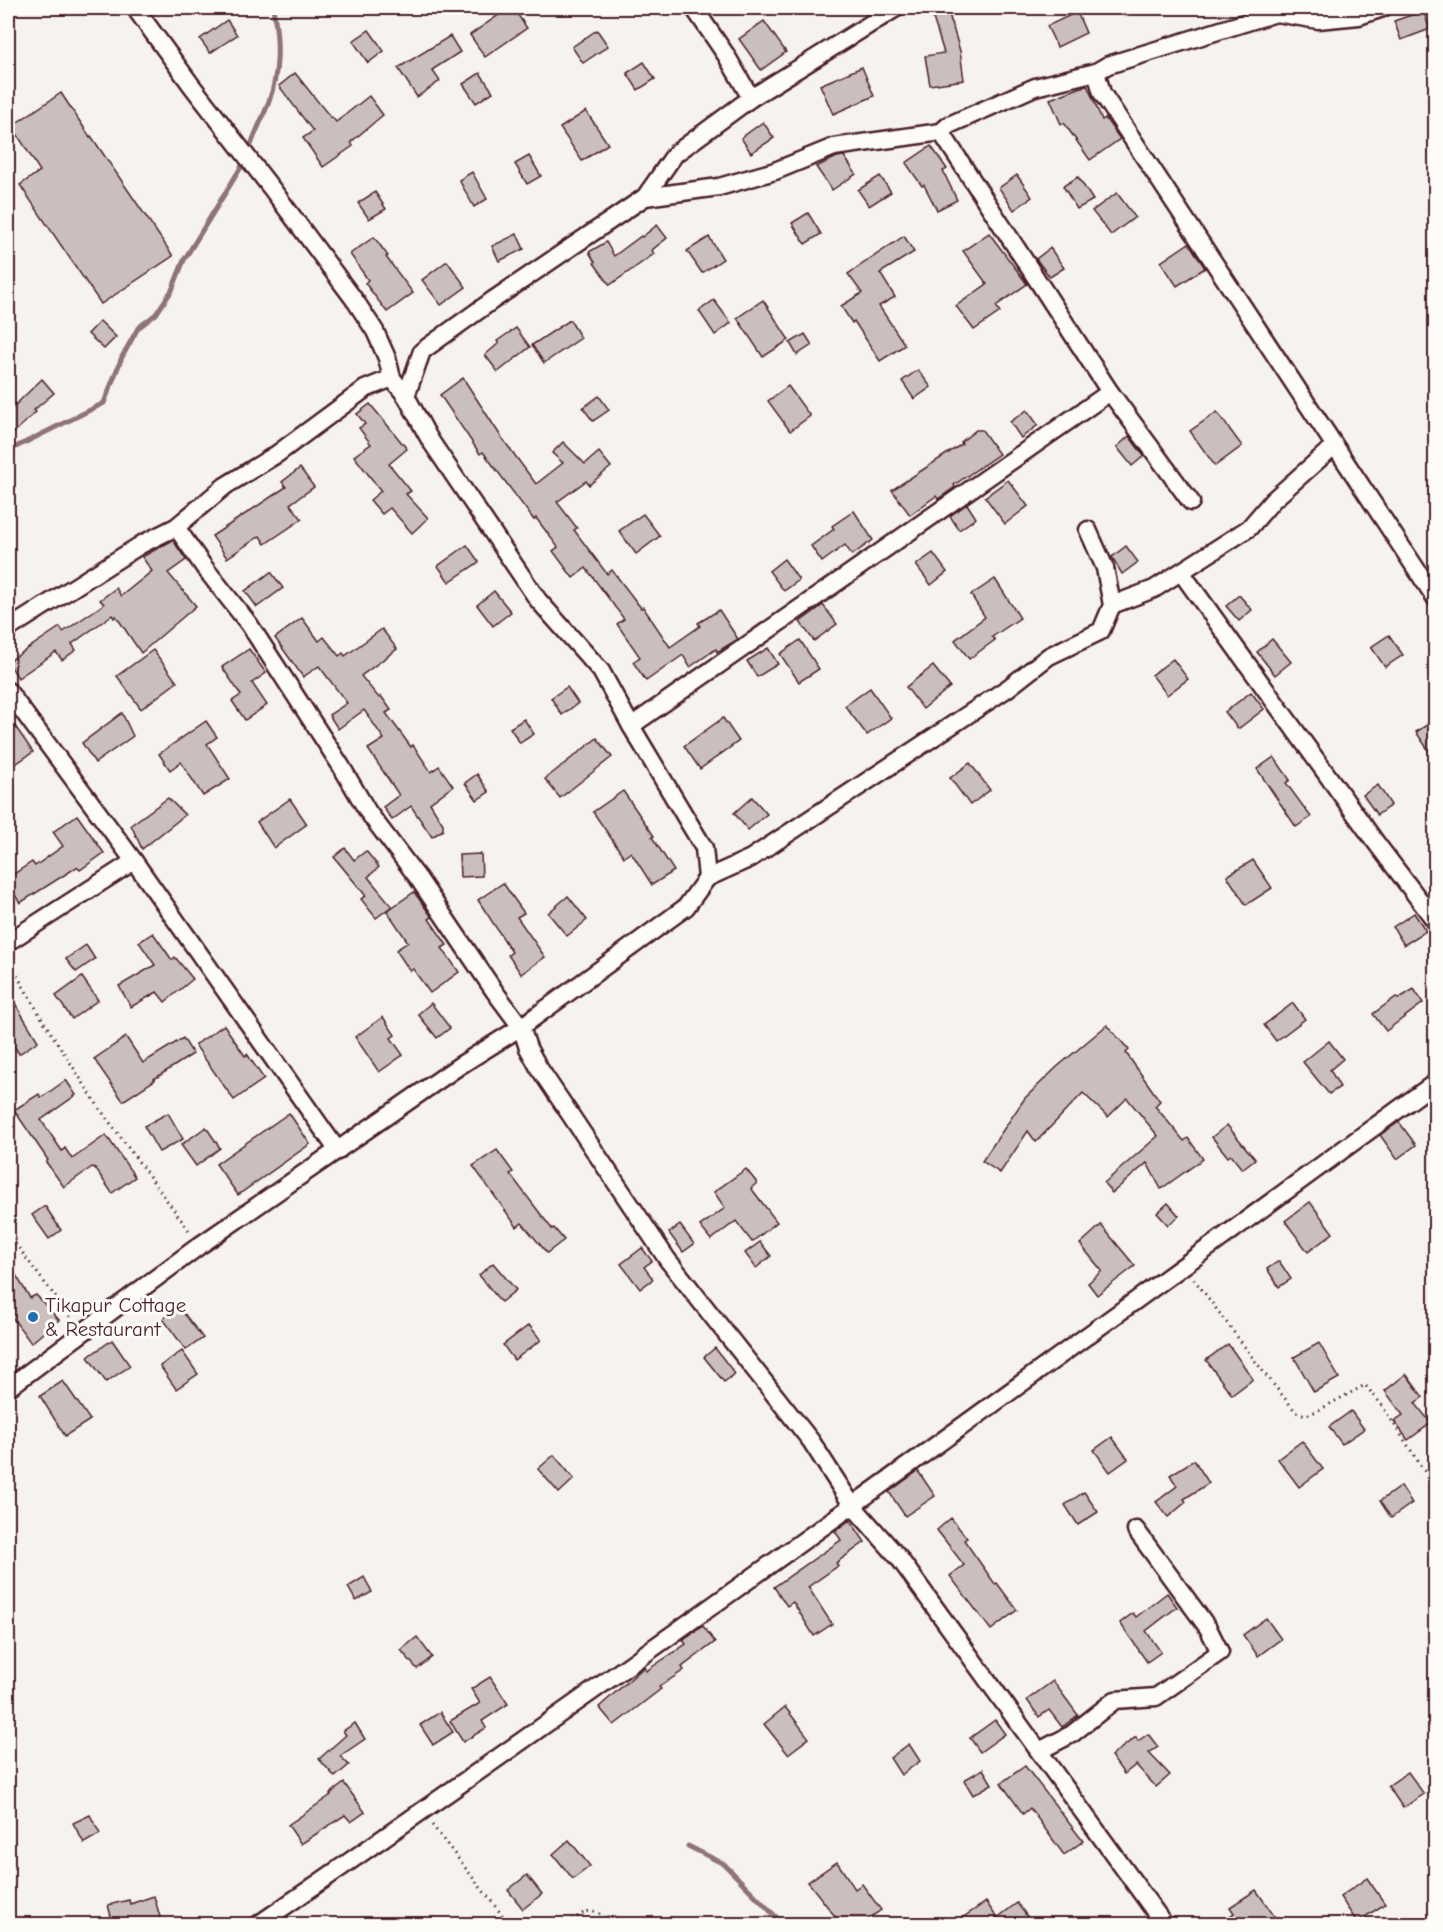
<svg xmlns="http://www.w3.org/2000/svg" width="1443" height="1932" font-family="'Comic Neue',sans-serif">
<rect width="100%" height="100%" fill="#f6f3ef"/>
<filter id="ink" filterUnits="userSpaceOnUse"><feTurbulence type="fractalNoise" baseFrequency=".0167" numOctaves="2"/><feDisplacementMap in="SourceGraphic" scale="12" xChannelSelector="R" yChannelSelector="G"/><feConvolveMatrix kernelMatrix="1 2 1 2 8 2 1 2 1" color-interpolation-filters="sRGB"/></filter>
<g filter="url(#ink)">
<g fill="none" stroke-linecap="round" stroke-linejoin="round">
<g stroke="#8e7378" stroke-width="5">
<path d="M 251,145 C 256,130 264,116 269,101 C 280,71 279,39 273,8"/>
<polyline points="8,451 104,403 122,357 138,328 156,314 172,290 184,260 243,164"/>
<polyline points="688,1846 724,1864 783,1924"/>
</g>
</g>
<g fill="#cbbfbe" stroke="#4a1f2b" stroke-width="1.5">
<polygon points="495,8 513,8 527,28 485,57 470,35 500,14"/>
<polygon points="1423,11 1430,29 1401,40 1394,21"/>
<polygon points="1077,12 1086,33 1057,47 1047,26"/>
<polygon points="949,14 960,51 964,80 930,85 925,56 944,53 933,18"/>
<polygon points="227,20 237,35 210,53 200,39"/>
<polygon points="764,21 786,52 761,70 739,39"/>
<polygon points="369,30 384,51 368,63 353,41"/>
<polygon points="597,30 608,46 583,63 572,47"/>
<polygon points="450,36 460,52 432,70 440,81 417,97 398,68"/>
<polygon points="644,62 655,79 638,90 627,73"/>
<polygon points="862,67 874,96 833,114 820,85"/>
<polygon points="295,73 331,118 332,117 336,122 369,96 383,115 351,142 353,146 323,167 303,138 313,131 279,86"/>
<polygon points="480,73 493,92 476,103 463,84"/>
<polygon points="1087,85 1102,120 1105,118 1120,139 1090,160 1064,123 1061,124 1050,99"/>
<polygon points="61,93 90,137 91,136 173,256 101,304 20,185 40,171 12,126"/>
<polygon points="586,111 608,144 582,161 560,128"/>
<polygon points="763,122 774,138 751,153 741,138"/>
<polygon points="931,146 947,169 943,171 957,200 937,210 924,185 922,186 906,163"/>
<polygon points="529,156 541,176 527,184 515,164"/>
<polygon points="844,156 856,174 832,190 816,167 837,157"/>
<polygon points="472,172 487,199 474,207 459,180"/>
<polygon points="1017,175 1032,197 1014,210 999,188"/>
<polygon points="880,176 891,192 869,206 858,190"/>
<polygon points="1078,177 1093,200 1077,209 1063,186"/>
<polygon points="375,192 386,209 369,219 358,203"/>
<polygon points="1117,193 1135,217 1111,235 1092,211"/>
<polygon points="808,213 821,234 805,244 792,223"/>
<polygon points="657,225 667,238 652,250 654,254 610,285 594,263 595,262 589,252 606,242 614,256 641,236 642,237"/>
<polygon points="989,233 1027,284 996,306 1000,312 974,330 956,306 987,284 963,251"/>
<polygon points="517,234 524,249 499,261 492,246"/>
<polygon points="904,236 914,252 880,273 895,297 879,306 905,345 880,361 854,321 852,323 841,306 862,293 848,274"/>
<polygon points="374,237 388,256 386,257 413,293 387,312 365,283 368,280 350,254"/>
<polygon points="709,237 723,259 702,273 687,251"/>
<polygon points="1189,243 1205,268 1177,286 1161,262"/>
<polygon points="1050,248 1064,268 1050,277 1036,259"/>
<polygon points="447,261 466,287 441,305 422,280"/>
<polygon points="714,300 731,323 715,335 699,311"/>
<polygon points="763,300 789,340 763,357 737,318"/>
<polygon points="570,320 581,338 544,363 532,345"/>
<polygon points="100,321 116,337 104,349 88,334"/>
<polygon points="516,328 530,347 498,372 485,355 499,343 497,341"/>
<polygon points="805,334 812,345 797,355 790,343"/>
<polygon points="918,370 931,387 914,399 902,381"/>
<polygon points="463,378 502,438 536,484 563,463 552,453 563,442 585,464 599,452 611,467 589,485 586,481 557,502 577,528 574,530 607,574 612,570 641,608 643,607 670,647 700,626 698,623 719,610 738,639 717,652 716,649 690,667 683,655 646,681 633,662 640,657 617,624 624,619 586,568 573,578 553,551 558,547 536,518 534,520 483,452 480,454 440,395"/>
<polygon points="42,379 54,393 34,410 36,412 8,438 8,412"/>
<polygon points="788,386 810,416 790,431 768,401"/>
<polygon points="599,396 609,410 593,421 583,408"/>
<polygon points="370,404 407,449 389,464 411,491 406,494 428,518 412,533 390,508 382,514 370,500 381,491 354,456 371,444 359,428 365,424 357,414"/>
<polygon points="1027,410 1038,425 1021,438 1010,422"/>
<polygon points="1217,412 1242,446 1215,466 1190,431"/>
<polygon points="976,430 982,430 999,454 954,485 955,487 938,499 936,496 910,515 892,490 962,444 961,442"/>
<polygon points="1129,436 1144,456 1132,466 1117,447"/>
<polygon points="300,468 314,487 290,504 302,519 265,544 260,536 227,558 212,536 286,487 282,482"/>
<polygon points="1008,480 1028,506 1005,524 985,497"/>
<polygon points="967,504 976,518 959,530 950,516"/>
<polygon points="854,511 873,540 852,555 845,545 822,562 811,546 834,529 832,526"/>
<polygon points="643,514 660,536 636,554 619,531"/>
<polygon points="173,540 186,560 168,573 196,606 141,653 116,616 114,618 112,615 72,644 76,650 62,660 56,652 18,678 8,662 60,627 63,632 104,604 100,600 116,588 121,596 152,571 142,557"/>
<polygon points="467,545 479,562 449,582 438,566"/>
<polygon points="1126,546 1138,562 1122,574 1112,557"/>
<polygon points="933,553 947,572 931,585 916,565"/>
<polygon points="784,559 799,580 784,591 769,571"/>
<polygon points="271,572 283,588 257,607 245,591"/>
<polygon points="995,579 1020,618 992,637 995,640 969,659 955,640 985,617 971,595"/>
<polygon points="494,591 511,612 493,626 477,605"/>
<polygon points="1239,595 1252,610 1239,621 1226,606"/>
<polygon points="823,605 837,624 814,641 800,622"/>
<polygon points="302,618 319,641 324,637 339,656 343,653 345,656 382,629 397,649 361,676 379,698 381,696 391,710 386,713 411,747 413,745 431,772 439,766 453,786 430,803 443,824 443,830 432,837 411,806 392,820 383,807 399,795 368,749 384,739 364,710 338,729 329,715 347,703 319,666 303,677 275,638"/>
<polygon points="1389,635 1403,655 1385,667 1371,647"/>
<polygon points="1272,639 1291,662 1275,675 1257,652"/>
<polygon points="800,640 819,669 799,682 780,654"/>
<polygon points="768,648 778,664 757,677 747,661"/>
<polygon points="249,649 266,673 252,683 267,705 245,720 232,701 241,695 222,667"/>
<polygon points="153,650 177,682 141,709 117,676"/>
<polygon points="1173,659 1188,679 1167,695 1152,675"/>
<polygon points="933,666 950,687 923,709 906,687"/>
<polygon points="567,687 578,703 562,715 551,698"/>
<polygon points="870,688 891,718 867,735 845,706"/>
<polygon points="1251,692 1264,709 1238,729 1225,712"/>
<polygon points="122,713 133,736 95,763 82,743"/>
<polygon points="8,716 33,752 8,769"/>
<polygon points="723,718 739,741 700,769 684,746"/>
<polygon points="524,719 534,734 520,743 510,728"/>
<polygon points="1436,719 1436,761 1416,732"/>
<polygon points="206,721 217,737 207,744 230,779 203,796 181,762 170,770 159,754"/>
<polygon points="597,738 612,757 560,798 545,779"/>
<polygon points="1274,757 1290,780 1286,783 1311,817 1296,827 1257,769"/>
<polygon points="970,763 990,790 970,805 950,778"/>
<polygon points="477,774 489,792 477,800 465,783"/>
<polygon points="1378,785 1391,805 1377,815 1363,795"/>
<polygon points="623,791 654,836 652,837 674,871 652,885 631,852 624,857 593,812"/>
<polygon points="752,797 767,814 748,830 734,813"/>
<polygon points="168,798 185,815 142,849 131,825"/>
<polygon points="290,799 307,824 274,848 257,822"/>
<polygon points="77,815 104,853 80,870 77,867 20,903 8,884 8,878 32,862 35,866 63,846 53,832"/>
<polygon points="345,848 354,860 366,851 379,867 368,877 392,906 376,918 361,899 366,896 334,857"/>
<polygon points="481,854 482,876 460,877 459,855"/>
<polygon points="1253,860 1272,888 1246,905 1227,876"/>
<polygon points="503,883 524,913 517,917 545,957 521,974 508,955 512,952 478,900"/>
<polygon points="414,892 432,917 429,919 447,945 442,948 459,972 430,993 413,969 410,971 396,950 408,942 387,911"/>
<polygon points="568,896 587,920 567,936 548,913"/>
<polygon points="1414,913 1426,931 1404,945 1393,927"/>
<polygon points="153,933 172,960 175,957 193,979 165,1002 157,992 131,1007 119,986 155,965 139,942"/>
<polygon points="86,945 95,959 76,972 66,959"/>
<polygon points="82,977 98,1000 72,1019 56,996"/>
<polygon points="1414,989 1423,1003 1386,1031 1373,1014 1396,997 1398,999"/>
<polygon points="8,992 38,1041 19,1054 8,1036"/>
<polygon points="431,1003 450,1028 437,1038 418,1014"/>
<polygon points="1293,1003 1305,1019 1276,1041 1264,1025"/>
<polygon points="383,1017 395,1035 391,1038 403,1055 379,1072 355,1037"/>
<polygon points="224,1025 245,1056 247,1054 264,1079 234,1100 195,1045"/>
<polygon points="1107,1025 1129,1050 1126,1053 1160,1101 1155,1106 1184,1141 1188,1138 1203,1159 1161,1189 1147,1163 1112,1193 1104,1183 1158,1136 1127,1098 1108,1117 1083,1093 1036,1142 1028,1131 1000,1173 982,1161 1025,1098 1057,1067"/>
<polygon points="126,1037 143,1063 183,1038 193,1054 154,1079 155,1080 123,1101 94,1059"/>
<polygon points="1329,1041 1343,1059 1330,1070 1340,1087 1329,1094 1303,1062"/>
<polygon points="66,1080 76,1095 41,1120 62,1151 65,1148 72,1159 106,1135 135,1177 112,1193 95,1168 92,1167 64,1187 46,1162 48,1160 14,1110 39,1094 41,1098"/>
<polygon points="168,1113 183,1139 159,1152 144,1126"/>
<polygon points="289,1113 310,1144 238,1195 216,1164"/>
<polygon points="1399,1122 1416,1145 1397,1159 1380,1135"/>
<polygon points="1227,1125 1255,1159 1242,1169 1231,1155 1228,1157 1212,1137"/>
<polygon points="206,1127 220,1148 196,1166 181,1145"/>
<polygon points="497,1150 513,1172 510,1174 552,1229 554,1228 564,1240 547,1253 522,1223 517,1227 473,1166"/>
<polygon points="746,1169 757,1183 751,1188 777,1222 752,1242 736,1221 711,1240 700,1226 725,1208 714,1192"/>
<polygon points="1310,1202 1333,1233 1308,1252 1285,1221"/>
<polygon points="1168,1203 1179,1216 1168,1225 1157,1213"/>
<polygon points="45,1206 61,1230 49,1239 32,1215"/>
<polygon points="680,1225 694,1244 683,1252 669,1233"/>
<polygon points="1101,1225 1135,1266 1097,1295 1088,1283 1102,1271 1080,1244"/>
<polygon points="760,1242 771,1256 756,1268 745,1253"/>
<polygon points="642,1248 652,1261 644,1267 653,1279 640,1289 621,1264"/>
<polygon points="1279,1261 1291,1279 1279,1287 1267,1269"/>
<polygon points="8,1262 30,1298 36,1295 59,1320 31,1343 9,1313 14,1309 8,1299"/>
<polygon points="493,1263 516,1290 501,1302 479,1275"/>
<polygon points="179,1307 203,1338 186,1350 163,1319"/>
<polygon points="529,1325 541,1340 514,1360 503,1345"/>
<polygon points="112,1340 130,1366 106,1382 88,1357"/>
<polygon points="1319,1343 1339,1378 1314,1392 1294,1357"/>
<polygon points="1228,1344 1253,1379 1232,1395 1206,1360"/>
<polygon points="715,1348 735,1374 724,1382 704,1357"/>
<polygon points="182,1351 198,1374 176,1389 160,1366"/>
<polygon points="1406,1374 1423,1397 1415,1403 1431,1423 1408,1440 1394,1421 1403,1415 1385,1391"/>
<polygon points="63,1381 90,1420 65,1436 40,1396"/>
<polygon points="1351,1411 1364,1429 1342,1444 1329,1427"/>
<polygon points="1112,1437 1128,1459 1110,1472 1094,1450"/>
<polygon points="1302,1441 1323,1469 1299,1487 1278,1459"/>
<polygon points="554,1455 574,1479 559,1493 538,1469"/>
<polygon points="1194,1460 1209,1483 1184,1499 1186,1502 1168,1517 1156,1502 1177,1486 1170,1475"/>
<polygon points="918,1471 935,1496 905,1516 889,1492"/>
<polygon points="1401,1486 1412,1503 1391,1518 1380,1501"/>
<polygon points="1084,1492 1098,1512 1078,1525 1065,1505"/>
<polygon points="951,1518 967,1538 964,1540 995,1584 997,1583 1017,1610 991,1630 950,1576 964,1565 937,1530"/>
<polygon points="850,1520 865,1542 836,1563 838,1566 808,1587 832,1624 814,1636 793,1602 787,1606 774,1587 841,1540 835,1531"/>
<polygon points="364,1577 372,1592 356,1601 348,1587"/>
<polygon points="1167,1593 1177,1607 1146,1631 1161,1652 1147,1662 1120,1623 1133,1613 1136,1617"/>
<polygon points="1266,1618 1281,1639 1258,1656 1243,1635"/>
<polygon points="703,1626 715,1642 682,1667 684,1670 659,1687 661,1689 614,1725 599,1707 644,1667 646,1671 686,1644 683,1640"/>
<polygon points="417,1637 432,1657 417,1669 401,1650"/>
<polygon points="490,1677 508,1704 482,1721 486,1728 463,1742 450,1721 480,1703 471,1689"/>
<polygon points="1053,1681 1078,1715 1062,1727 1049,1710 1039,1717 1027,1700"/>
<polygon points="785,1707 809,1738 788,1754 764,1724"/>
<polygon points="440,1712 453,1732 433,1745 420,1725"/>
<polygon points="995,1720 1005,1734 980,1752 970,1738"/>
<polygon points="355,1723 365,1739 340,1756 349,1765 335,1777 319,1759 346,1735 343,1731"/>
<polygon points="1148,1734 1158,1747 1149,1753 1170,1775 1156,1787 1136,1765 1124,1774 1111,1756 1136,1737 1138,1741"/>
<polygon points="909,1744 920,1761 901,1775 890,1758"/>
<polygon points="1025,1766 1083,1841 1064,1855 1030,1808 1023,1814 1001,1783"/>
<polygon points="983,1769 992,1784 973,1795 964,1780"/>
<polygon points="1408,1772 1424,1794 1403,1808 1388,1786"/>
<polygon points="344,1783 365,1812 351,1822 345,1815 301,1844 288,1825 331,1795 330,1794"/>
<polygon points="90,1815 100,1834 84,1843 73,1823"/>
<polygon points="569,1840 590,1866 573,1879 553,1854"/>
<polygon points="837,1862 855,1889 862,1884 881,1910 861,1924 841,1924 808,1882"/>
<polygon points="527,1875 542,1894 523,1909 508,1890"/>
<polygon points="1367,1878 1385,1904 1357,1922 1340,1897"/>
<polygon points="1256,1890 1275,1917 1265,1924 1219,1924 1234,1913 1230,1907"/>
<polygon points="154,1896 162,1924 113,1924 108,1905 129,1900 130,1904"/>
<polygon points="986,1902 997,1918 1017,1903 1033,1924 953,1924"/>
</g>
<g fill="none" stroke-linecap="round" stroke-linejoin="round">
<defs>
<g id="street">
<polyline points="135,8 192,86 272,189 356,302 375,331 387,358 392,378 406,396"/>
<polyline points="694,8 726,55 751,98 675,154 645,197 493,300 422,351 406,396 430,440 538,600 601,671 631,726 704,848 707,878 686,907 521,1027 528,1048 539,1068 667,1259 811,1441 852,1505 899,1558 1164,1924"/>
<polyline points="1272,8 1276,13 1318,20 1359,16 1383,8"/>
<polyline points="1096,72 1102,93 1436,599"/>
<polyline points="751,98 896,8"/>
<polyline points="941,132 1110,392 1191,502"/>
<polyline points="645,197 719,187 775,171 834,147 941,132 949,125 1035,87 1096,72 1108,65 1276,13"/>
<polyline points="1181,572 1374,840 1436,922"/>
<polyline points="1112,605 1154,589 1249,528 1273,500 1334,446"/>
<polyline points="8,629 142,544 176,527 225,486 277,454 365,389 392,378"/>
<polyline points="8,691 134,861"/>
<polyline points="631,726 1110,392"/>
<polyline points="707,878 751,858 1008,688 1049,656 1101,631 1112,605 1105,568 1088,530"/>
<polyline points="8,942 134,861 338,1151"/>
<polyline points="8,1388 199,1246 459,1066 521,1027 495,992 418,878 368,812 341,766 249,624 204,567 176,527"/>
<polyline points="1039,1751 1072,1734 1115,1700 1156,1697 1220,1652 1208,1628 1136,1530"/>
<path d="M 259,1924 C 656,1651 1046,1366 1436,1082"/>
</g>
</defs>
<use href="#street" stroke="#4a1f2b" stroke-width="21"/>
<g stroke="#4a1f2b" stroke-width="3" stroke-dasharray="1.5 4.5" stroke-linecap="butt">
<polyline points="8,960 44,1022 100,1109 190,1232"/>
<polyline points="8,1234 72,1319"/>
<polyline points="1194,1279 1265,1374 1296,1412 1306,1415 1317,1411 1365,1385 1381,1404 1436,1489"/>
<polyline points="432,1825 509,1924"/>
<path d="M 567,1924 C 585,1912 593,1902 610,1924"/>
</g>
<use href="#street" stroke="#fdfcf7" stroke-width="16"/>
</g>
</g>
<circle fill="#1f6fb2" stroke="#fdfcf7" stroke-width="2" cx="33" cy="1317" r="6"/>
<g text-anchor="middle" stroke-width="6" stroke-linejoin="round" paint-order="stroke">
<g font-size="21" fill="#4a1f2b" stroke="#fdfcf7" text-anchor="start">
<text x="45" y="1312">Tikapur Cottage<tspan x="45" dy="24">&amp; Restaurant</tspan></text>
</g>
</g>
<rect width="1443" height="1932" fill="none" stroke="#fdfcf7" stroke-width="30"/>
<rect x="15" y="15" width="1413" height="1902" fill="none" stroke="#4a1f2b" stroke-width="2" filter="url(#ink)"/>
</svg>
